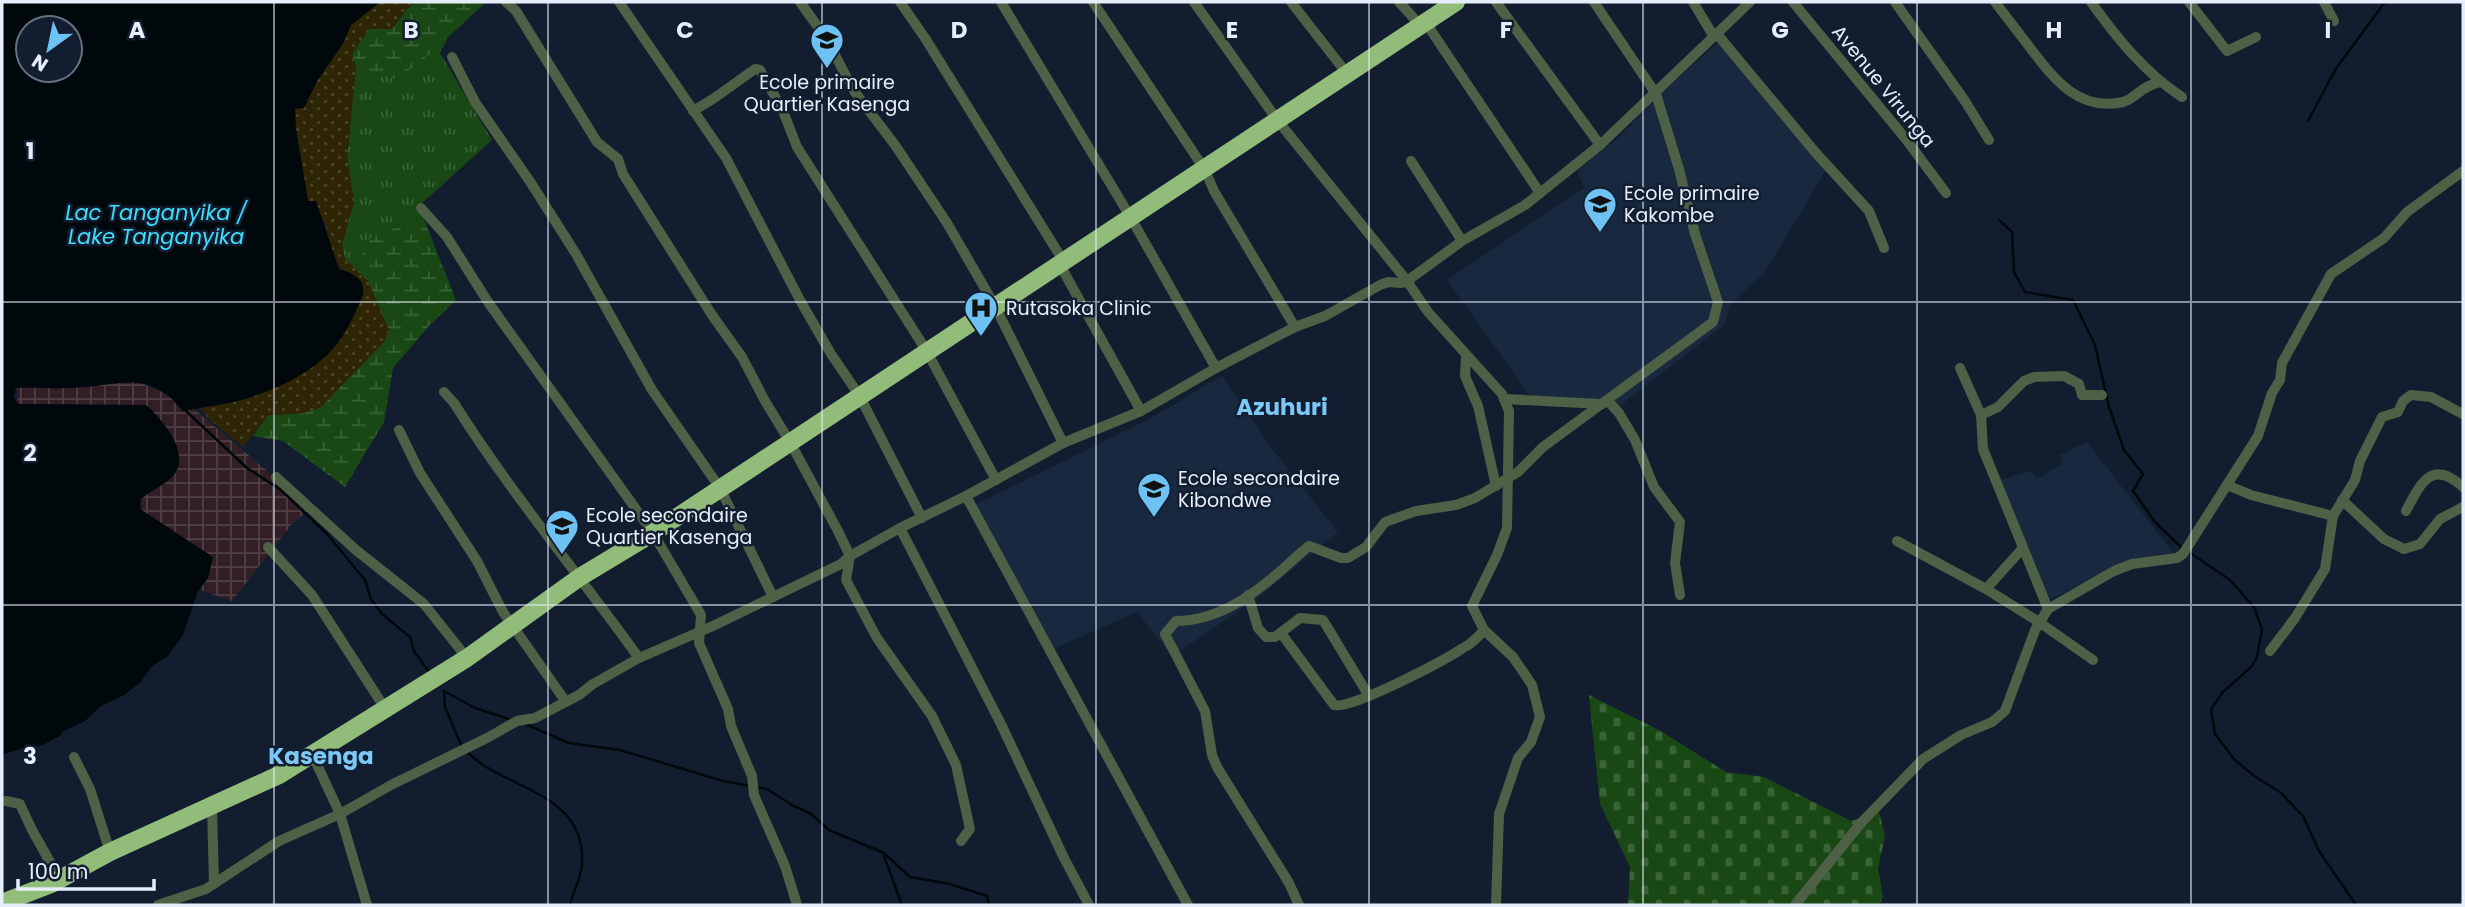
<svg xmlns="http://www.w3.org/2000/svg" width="2465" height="907" font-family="Poppins,sans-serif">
<defs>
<pattern id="industrial-grid" width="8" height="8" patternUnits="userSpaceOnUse" patternTransform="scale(1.75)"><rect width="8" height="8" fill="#311f25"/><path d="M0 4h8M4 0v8" fill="none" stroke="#4f4046"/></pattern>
<pattern id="grass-tufts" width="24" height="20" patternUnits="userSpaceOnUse" patternTransform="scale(1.75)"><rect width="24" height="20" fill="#194815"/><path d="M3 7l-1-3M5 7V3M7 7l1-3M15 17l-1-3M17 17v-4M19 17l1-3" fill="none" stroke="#3a6338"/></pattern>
<pattern id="wetland-marsh" width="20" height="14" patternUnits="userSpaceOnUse" patternTransform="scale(1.75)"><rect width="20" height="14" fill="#194815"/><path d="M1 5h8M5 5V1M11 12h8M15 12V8" fill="none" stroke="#3a6338"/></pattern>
<pattern id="sand-dots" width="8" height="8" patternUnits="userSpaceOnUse" patternTransform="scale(1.75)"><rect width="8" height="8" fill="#2d2504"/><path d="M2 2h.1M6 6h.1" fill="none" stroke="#4b452a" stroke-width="1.8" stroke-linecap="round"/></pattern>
<pattern id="cemetery-stones" width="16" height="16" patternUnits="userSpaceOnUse" patternTransform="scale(1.75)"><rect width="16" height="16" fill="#194815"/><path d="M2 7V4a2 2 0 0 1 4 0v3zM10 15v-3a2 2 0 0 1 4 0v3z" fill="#3a6338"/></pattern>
</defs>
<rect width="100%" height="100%" fill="#121e30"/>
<g fill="#18283e">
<polygon points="1721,40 1827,169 1765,272 1730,305 1725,324 1621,405 1533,400 1447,280 1584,188 1577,171 1620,136 1659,95"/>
<polygon points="1222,376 1273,450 1338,532 1254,601 1172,656 1137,612 1053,649 973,506 1147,420"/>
<polygon points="2087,442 2174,554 2128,562 2047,601 2000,480 2031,471 2037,479 2063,463 2060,455"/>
</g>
<polygon fill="url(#industrial-grid)" points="136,381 187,403 311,508 292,524 232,601 200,590 208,578 213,557 142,512 141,499 173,476 146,405 18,404 17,387 87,387"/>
<polygon fill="url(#grass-tufts)" points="447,39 440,53 492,140 419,206 423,217 370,238 355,269 345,259 342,244 354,202 347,157 356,68 397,79"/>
<g fill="url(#wetland-marsh)">
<polygon points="416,2 486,2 428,56 397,79 356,68 352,53 369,28 392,29 407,9"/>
<polygon points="423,217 456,300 428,327 393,368 384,422 345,487 283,441 253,436 268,415 304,413 375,298 368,281 355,269 370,238"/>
</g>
<polygon fill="url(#sand-dots)" points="380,2 416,2 407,9 392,29 369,29 352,54 356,68 347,157 354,202 342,244 345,259 368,281 389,330 384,342 320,408 304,413 268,415 243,447 210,420 200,408 244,399 279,385 319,362 342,271 332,253 325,223 308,202 296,129 295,108 304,107 317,81 344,42 351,25"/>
<polygon fill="url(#cemetery-stones)" points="1589,695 1659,730 1726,772 1764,777 1851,821 1879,812 1885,836 1878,869 1883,897 1879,905 1628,905 1630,867 1600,804"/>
<path fill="#00080b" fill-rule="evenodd" d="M 2,2 L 380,2 L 351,25 L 344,42 L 317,81 L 304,108 L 295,109 L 296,129 L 308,201 L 316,201 L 339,269 C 356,274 370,282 360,302 C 354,315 348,329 340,340 C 319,370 278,389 245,399 C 226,405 206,406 186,411 L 182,411 C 150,367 116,387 71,388 C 53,389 35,387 16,388 L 14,397 L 18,404 L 146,405 C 163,420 192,454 173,476 C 164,486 151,490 141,499 L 140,509 L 213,557 L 208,578 L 198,591 L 183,635 L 168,656 L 152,666 L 140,683 L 124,695 L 101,706 L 85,721 L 62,732 L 60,736 L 43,745 L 23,748 L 2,755 ZM 28,28 L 70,28 L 70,70 L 28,70 Z"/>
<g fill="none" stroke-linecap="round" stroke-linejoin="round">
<g stroke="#00080b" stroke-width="2.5">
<polyline points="2308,121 2335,70 2385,2"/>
<polyline points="1999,220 2012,232 2014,272 2025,292 2073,300 2095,345 2109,407 2124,450 2143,474 2133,491 2155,522 2183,549"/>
<polyline points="186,411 247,468 281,490 327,534 365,580 371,599 382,614 410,637 414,651 429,672"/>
<polyline points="2189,552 2230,580 2254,607 2262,629 2257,657 2252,666 2222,693 2211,709 2215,734 2234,759 2254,776 2280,792 2303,816 2319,851 2356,905"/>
<polyline points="444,691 475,708 512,720"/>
<polyline points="444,691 445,707 462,747"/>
<polyline points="525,724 569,743 620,750 723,781 750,786"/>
<path d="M 467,752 C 506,791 586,791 582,864 C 581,879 573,891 570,905"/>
<polyline points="756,787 767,789 792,805 811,814 829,830 884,853 910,877 950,884 987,896 989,905"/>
<polyline points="884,856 902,905"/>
</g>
<g stroke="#4e6045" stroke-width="10">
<polyline points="506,2 516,11 597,142 618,159 623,174 712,315 742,357 765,401 790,442 838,531 850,556 846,580 877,638 932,716 956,765 970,829 961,841"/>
<polyline points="619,2 726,158 801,302 831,354 859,395 922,518"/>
<polyline points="800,2 826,38 854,91 895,145 947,223 995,306 1063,443"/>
<polyline points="900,2 925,38 1064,262"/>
<polyline points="1001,2 1131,218 1216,368"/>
<polyline points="1093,2 1205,170 1214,191 1295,327"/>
<polyline points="1194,2 1278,121 1407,281 1428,312 1502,394 1509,411 1507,528 1497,555 1472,606 1484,630 1513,657 1532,685 1540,717 1531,742 1518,758 1499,814 1496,905"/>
<polyline points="1291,2 1348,75"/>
<polyline points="1399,2 1421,26"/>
<polyline points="1496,2 1600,145"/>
<polyline points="1693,2 1714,37"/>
<polyline points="1793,2 1905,138 1946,193"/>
<polyline points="1895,2 1965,101 1989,140"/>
<path d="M 1995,2 C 2007,18 2019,33 2031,49 C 2054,79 2079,112 2123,102 C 2135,99 2141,86 2160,82"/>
<path d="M 2091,2 C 2117,38 2144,72 2182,97"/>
<polyline points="2189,2 2227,51 2256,37"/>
<polyline points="2324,2 2334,21"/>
<polyline points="1426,23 1540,193"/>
<polyline points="1717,34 1815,152 1869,211 1884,248"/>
<polyline points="452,57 475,102 531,183 576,254 652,390 720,488 773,597"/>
<polyline points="693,111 713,99 755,69 760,70 783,111 797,147 926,350 996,480"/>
<polyline points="1411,161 1462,241"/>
<polyline points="421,208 447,237 488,302 653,533 697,608 701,615 699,643 728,709 731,726 752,776 754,795 785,866 797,905"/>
<polyline points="1060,265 1141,411"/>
<polyline points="1466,357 1465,376 1478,406 1496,486"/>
<polyline points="1960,368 1981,415 1983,449 2048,609"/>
<path d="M 444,392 L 454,403 C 510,492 578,573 639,658"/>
<polyline points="1504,399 1602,404"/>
<polyline points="1607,400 1619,413 1635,440 1654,487 1680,522 1675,563 1680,595"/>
<polyline points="1981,415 1998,407 2024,381 2034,377 2064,376 2079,384 2082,395 2102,395"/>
<polyline points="399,430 420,473 477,561 503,612 566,702"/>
<polyline points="276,477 356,550 424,604 467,658"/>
<polyline points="2227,485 2251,495 2333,516"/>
<polyline points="966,496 1188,905"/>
<polyline points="2342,500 2384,539 2404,549 2420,544 2440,519 2463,507"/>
<path d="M 2406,511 C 2420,484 2432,458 2463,487"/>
<polyline points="900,528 1001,724 1064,858 1089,905"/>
<polyline points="1897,541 1986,589 2039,622 2093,660"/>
<polyline points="268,547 312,595 386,710"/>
<polyline points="1986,589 2022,549"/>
<polyline points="1248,595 1258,628 1266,637 1275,637 1300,618 1323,620 1369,696"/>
<path d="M 1281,633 L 1334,705 C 1349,711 1445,660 1463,648 C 1472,644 1478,637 1484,630"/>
<polyline points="2270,651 2295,618 2325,569 2333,516 2355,480 2360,461 2382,417 2398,412 2403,401 2411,395 2431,397 2463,414"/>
<polyline points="313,756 340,814 367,905"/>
<polyline points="74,757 90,789 110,852"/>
<polyline points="6,801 20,804 32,830 59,878"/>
<polyline points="212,807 214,884"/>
<polyline points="158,905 206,889 279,841 340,814 391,785 487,738 517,721 535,718 579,695 593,684 639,658 715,625 841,564 850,556 900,528 966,496 1063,443 1141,411 1216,368 1295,327 1325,316 1380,285 1388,282 1401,283 1407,281 1462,241 1525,205 1600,145 1750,2"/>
<path d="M 1299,905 L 1289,883 L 1217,767 L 1212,755 L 1205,711 L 1165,634 L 1176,621 C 1218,621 1253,595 1284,568 C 1292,561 1300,553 1309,546 L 1341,558 L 1348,558 L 1366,547 L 1385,522 L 1416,511 L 1456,505 L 1475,498 L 1518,472 L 1543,447 L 1562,433 L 1713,322 L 1718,302 L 1695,234 L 1679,169 L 1656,94 L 1594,2"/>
<polyline points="1795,905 1861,823 1923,759 1961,735 1992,722 2005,711 2035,630 2048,609 2114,571 2132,564 2177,558 2183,554 2258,436 2272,393 2280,380 2282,363 2331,274 2384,238 2407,212 2463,171"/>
</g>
<polyline stroke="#91bc79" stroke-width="18" points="2,903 51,884 110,852 279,775 467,658 580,577 653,533 1456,2"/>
</g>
<path fill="none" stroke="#e5eefa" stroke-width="2" stroke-opacity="0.55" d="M 274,2 L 274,905M 548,2 L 548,905M 822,2 L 822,905M 1096,2 L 1096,905M 1369,2 L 1369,905M 1643,2 L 1643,905M 1917,2 L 1917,905M 2191,2 L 2191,905M 2,302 L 2463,302M 2,605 L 2463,605"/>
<defs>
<symbol id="school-pin" viewBox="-11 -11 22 30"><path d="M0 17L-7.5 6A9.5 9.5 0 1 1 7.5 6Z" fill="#6ec2f3" stroke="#121e30"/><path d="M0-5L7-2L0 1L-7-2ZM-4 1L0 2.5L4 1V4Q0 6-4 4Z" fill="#111"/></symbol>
<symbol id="hospital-pin" viewBox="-11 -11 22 30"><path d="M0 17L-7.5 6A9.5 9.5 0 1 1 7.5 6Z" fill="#6ec2f3" stroke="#121e30"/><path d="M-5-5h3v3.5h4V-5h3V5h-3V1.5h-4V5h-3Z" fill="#111"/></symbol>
</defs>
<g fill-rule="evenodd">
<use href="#school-pin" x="808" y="21" width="38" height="52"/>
<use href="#school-pin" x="1581" y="185" width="38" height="52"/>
<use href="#hospital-pin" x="962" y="289" width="38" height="52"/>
<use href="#school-pin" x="1135" y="470" width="38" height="52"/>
<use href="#school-pin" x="543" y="507" width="38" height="52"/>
</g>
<g text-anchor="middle" stroke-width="5" stroke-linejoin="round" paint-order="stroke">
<g font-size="19" fill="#e5eefa" stroke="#121e30" text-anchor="start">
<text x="827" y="89" text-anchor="middle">Ecole primaire<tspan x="827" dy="22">Quartier Kasenga</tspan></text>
<text x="1624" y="200">Ecole primaire<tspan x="1624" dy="22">Kakombe</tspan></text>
<text x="1006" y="315">Rutasoka Clinic</text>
<text x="1178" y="485">Ecole secondaire<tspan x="1178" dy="22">Kibondwe</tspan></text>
<text x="586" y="522">Ecole secondaire<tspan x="586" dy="22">Quartier Kasenga</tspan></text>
</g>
<g font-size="19" fill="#e5eefa" stroke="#121e30">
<text transform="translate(1884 86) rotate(51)" y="7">Avenue Virunga</text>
</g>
<g font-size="21" font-style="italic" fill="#3eddfc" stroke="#121e30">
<text x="156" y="220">Lac Tanganyika /<tspan x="156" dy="24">Lake Tanganyika</tspan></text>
</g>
<g font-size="23" font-weight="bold" fill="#7cc9f7" stroke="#121e30">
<text x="1282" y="415">Azuhuri</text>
<text x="321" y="764">Kasenga</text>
</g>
</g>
<g font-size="23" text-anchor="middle" font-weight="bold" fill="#e5eefa" stroke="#121e30" stroke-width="5" stroke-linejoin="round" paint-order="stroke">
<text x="137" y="38">A</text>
<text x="411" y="38">B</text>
<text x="685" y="38">C</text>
<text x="959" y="38">D</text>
<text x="1232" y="38">E</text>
<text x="1506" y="38">F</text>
<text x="1780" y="38">G</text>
<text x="2054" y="38">H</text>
<text x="2328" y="38">I</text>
<text x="30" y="159">1</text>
<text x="30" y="461">2</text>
<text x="30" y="764">3</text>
</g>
<rect width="2465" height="907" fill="none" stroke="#e5eefa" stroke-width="7"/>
<g transform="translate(49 49) rotate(213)"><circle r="33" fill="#121e30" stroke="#667181" stroke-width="2"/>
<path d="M0-5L12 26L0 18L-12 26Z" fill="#6ec2f3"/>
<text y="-10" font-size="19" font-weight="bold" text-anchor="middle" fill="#e5eefa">N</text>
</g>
<path d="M18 879v10h136v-10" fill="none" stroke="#e5eefa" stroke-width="3.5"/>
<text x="28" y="879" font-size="21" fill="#e5eefa" stroke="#121e30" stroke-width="5" paint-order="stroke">100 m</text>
</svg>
